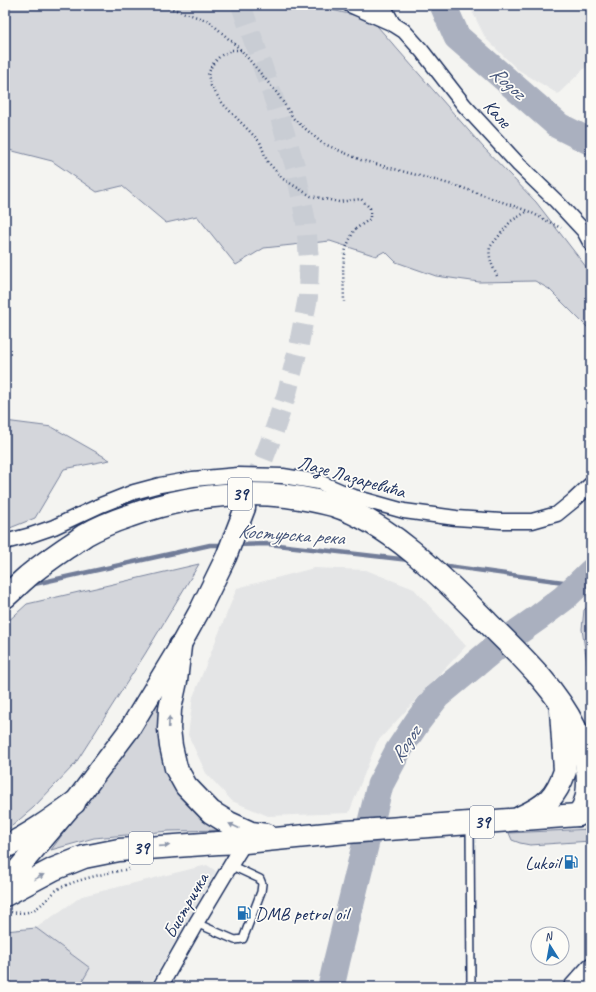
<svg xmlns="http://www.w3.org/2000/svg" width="596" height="992" font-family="Caveat,sans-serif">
<rect width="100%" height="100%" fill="#f4f4f1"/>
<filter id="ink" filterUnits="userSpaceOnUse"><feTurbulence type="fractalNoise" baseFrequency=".025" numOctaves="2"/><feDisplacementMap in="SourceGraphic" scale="8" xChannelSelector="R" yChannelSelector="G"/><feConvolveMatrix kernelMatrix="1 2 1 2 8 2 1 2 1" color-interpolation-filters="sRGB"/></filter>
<g filter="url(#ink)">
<g fill="#e4e5e6">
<polygon points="469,5 591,5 591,62 558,94 517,69 486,39"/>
<polygon points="314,568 366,570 414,589 466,646 377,742 349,813 268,816 232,801 206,773 188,735 193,697 237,588"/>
<polygon points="207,865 216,871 149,987 79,987 90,968 36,928 82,896"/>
</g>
<g fill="#d4d6db" stroke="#78829c">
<polygon points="5,5 310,5 371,19 483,147 536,202 590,272 591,276 591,331 549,289 535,281 479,282 436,276 396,262 385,251 376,256 330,241 264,248 236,265 197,216 166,223 122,186 97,192 52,161 5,149"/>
<polygon points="5,421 52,427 110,460 64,469 35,518 5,530"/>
<polygon points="199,564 145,654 75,764 33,808 5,832 5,624 27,604"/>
<polygon points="591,603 591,668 587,663 582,629 584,610"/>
<polygon points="162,698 168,761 234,830 169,831 94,838 51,850"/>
<polygon points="591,829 591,841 530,845 520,843 512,840 509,833"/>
<polygon points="36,928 90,968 79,987 5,987 5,931"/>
</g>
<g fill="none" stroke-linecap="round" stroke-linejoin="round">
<g stroke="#717c98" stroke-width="4.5">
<polyline points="236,545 269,544 409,560"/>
<polyline points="440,565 578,584"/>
<polyline points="30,585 210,545 224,545"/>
</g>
<g stroke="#aab0bf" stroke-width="27">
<polyline points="443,5 457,37 559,126 591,142"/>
<polyline points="331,987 337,960 380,785 398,751 418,721 437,696 495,648 539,617 564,598 591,572"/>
</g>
<polyline stroke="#c9cdd4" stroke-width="20" stroke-dasharray="20 10" stroke-linecap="butt" points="241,5 277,108 295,166 306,222 309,260 308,297 298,349 287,393 272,437 250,494"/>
<defs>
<g id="service">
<polyline points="470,825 471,987"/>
<polyline points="196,923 235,940 243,939 261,892 262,884 260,879 230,865"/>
</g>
<g id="minor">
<polyline points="350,5 393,24"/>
<polyline points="381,5 385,9 393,24 404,31 422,51 464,105 519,165 556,201 584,231 591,244"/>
<polyline points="5,542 31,535 54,527 101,505 134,492 160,485 193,479 238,475 283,476 319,482 354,497 404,511 456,518 501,521 532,521 557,514 573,501 591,484"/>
<polyline points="160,987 198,920 238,853 245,842"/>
</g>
<polyline id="tertiary" points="573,987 591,967"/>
<polyline id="secondary" points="5,884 74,803 129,730 180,646 201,608 226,557 245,508"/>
<g id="primary">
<path d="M 5,597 C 13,590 20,583 28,576 C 40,566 53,557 66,548 C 73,544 79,539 85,535 C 99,527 114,521 129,516 C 180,497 232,490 287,496 C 302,498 318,501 333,505 C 392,524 445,580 488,623 C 520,655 555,687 575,728 C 585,749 593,783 584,805 C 583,808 580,812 578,815"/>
<polyline points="180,646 176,681 170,709 169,729 171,746 176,768 186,786 211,812 229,823 251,833 266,835"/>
<path d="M 521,817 C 546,806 556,797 565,771 L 561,710"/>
<path d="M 5,847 C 30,835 52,819 74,803"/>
<polyline points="5,895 54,869 84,857 119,850 218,843 245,842 347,832 578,815"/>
</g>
</defs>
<use href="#service" stroke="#1b2f5e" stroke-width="10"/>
<use href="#minor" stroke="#1b2f5e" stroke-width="17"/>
<use href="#tertiary" stroke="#1b2f5e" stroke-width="21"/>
<use href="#secondary" stroke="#1b2f5e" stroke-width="23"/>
<use href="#primary" stroke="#1b2f5e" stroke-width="25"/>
<g stroke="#1b2f5e" stroke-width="2.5" stroke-dasharray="1 3" stroke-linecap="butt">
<polyline points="161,5 209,21 241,50 277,93 294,119 322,143 361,160 457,186 528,211 561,228"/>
<polyline points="241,50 231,50 220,56 212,65 208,75 211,86 223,104 260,142 267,161 283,179 311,196 339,202 361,199 370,208 370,219 354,230 346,248 343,267 344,302"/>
<path d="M 497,276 C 493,267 488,258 490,247 L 511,221 L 528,211"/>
<path d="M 11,912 C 29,915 37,910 49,897 C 52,895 55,891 58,889 C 77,879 107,873 129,869"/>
</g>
<use href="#service" stroke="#fdfcf7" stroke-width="7"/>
<use href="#minor" stroke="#fdfcf7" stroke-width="14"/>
<use href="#tertiary" stroke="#fdfcf7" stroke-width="18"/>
<use href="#secondary" stroke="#fdfcf7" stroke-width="20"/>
<use href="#primary" stroke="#fdfcf7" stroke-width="22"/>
</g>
<defs><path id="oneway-solid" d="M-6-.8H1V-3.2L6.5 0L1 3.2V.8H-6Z"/></defs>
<g fill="#8c96aa">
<use href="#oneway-solid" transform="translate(169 722) rotate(-87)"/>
<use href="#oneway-solid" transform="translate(234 826) rotate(-155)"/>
<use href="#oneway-solid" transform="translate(164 846) rotate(-4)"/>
<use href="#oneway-solid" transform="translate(39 877) rotate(-28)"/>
</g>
</g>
<defs>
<symbol id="fuel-bare" viewBox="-9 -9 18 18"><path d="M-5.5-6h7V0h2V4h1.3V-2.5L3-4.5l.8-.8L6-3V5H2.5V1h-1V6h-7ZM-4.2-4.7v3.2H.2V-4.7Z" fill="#1f6fb2" stroke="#fdfcf7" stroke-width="2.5" paint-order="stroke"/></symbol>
</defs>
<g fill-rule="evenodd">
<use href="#fuel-bare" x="561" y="852" width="20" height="20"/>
<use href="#fuel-bare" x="234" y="903" width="20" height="20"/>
</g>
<g text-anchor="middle" stroke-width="3.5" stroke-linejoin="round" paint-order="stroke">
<g fill="#fdfcf7" stroke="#5f6c8c" stroke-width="1">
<rect x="228" y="478" width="24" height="32" rx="3"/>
<rect x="470" y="806" width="24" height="32" rx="3"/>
<rect x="129" y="832" width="24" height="32" rx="3"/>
</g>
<g font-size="18" font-weight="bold" fill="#1b2f5e">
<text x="240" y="500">39</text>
<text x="482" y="828">39</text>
<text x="141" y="854">39</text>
</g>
<g font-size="19" fill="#1b2f5e" stroke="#fdfcf7">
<text transform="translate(498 113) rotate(47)" y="7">Кале</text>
<text transform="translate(352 476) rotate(16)" y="7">Лазе Лазаревића</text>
<text transform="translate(185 905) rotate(-60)" y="7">Бистричка</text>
</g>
<g font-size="19" fill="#1b2f5e" stroke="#fdfcf7" text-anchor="end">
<text x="560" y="869">Lukoil</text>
<text x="255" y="920" text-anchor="start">DMB petrol oil</text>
</g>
<g font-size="20" font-style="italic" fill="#46567b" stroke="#fdfcf7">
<text transform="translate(508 82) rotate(41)" y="7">Rogoz</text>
<text transform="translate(291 534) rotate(4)" y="7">Костурска река</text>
<text transform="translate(405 744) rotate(-57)" y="7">Rogoz</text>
</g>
</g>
<rect width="596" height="992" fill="none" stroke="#fdfcf7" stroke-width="20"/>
<rect x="10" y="10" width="576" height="972" fill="none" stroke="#1b2f5e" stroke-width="1.5" filter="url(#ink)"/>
<g transform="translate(550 946) rotate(349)"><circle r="19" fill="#fdfcf7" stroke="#a3aaba"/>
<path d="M0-3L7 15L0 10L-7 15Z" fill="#1f6fb2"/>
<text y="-6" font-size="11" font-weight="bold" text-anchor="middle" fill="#1b2f5e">N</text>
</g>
</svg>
